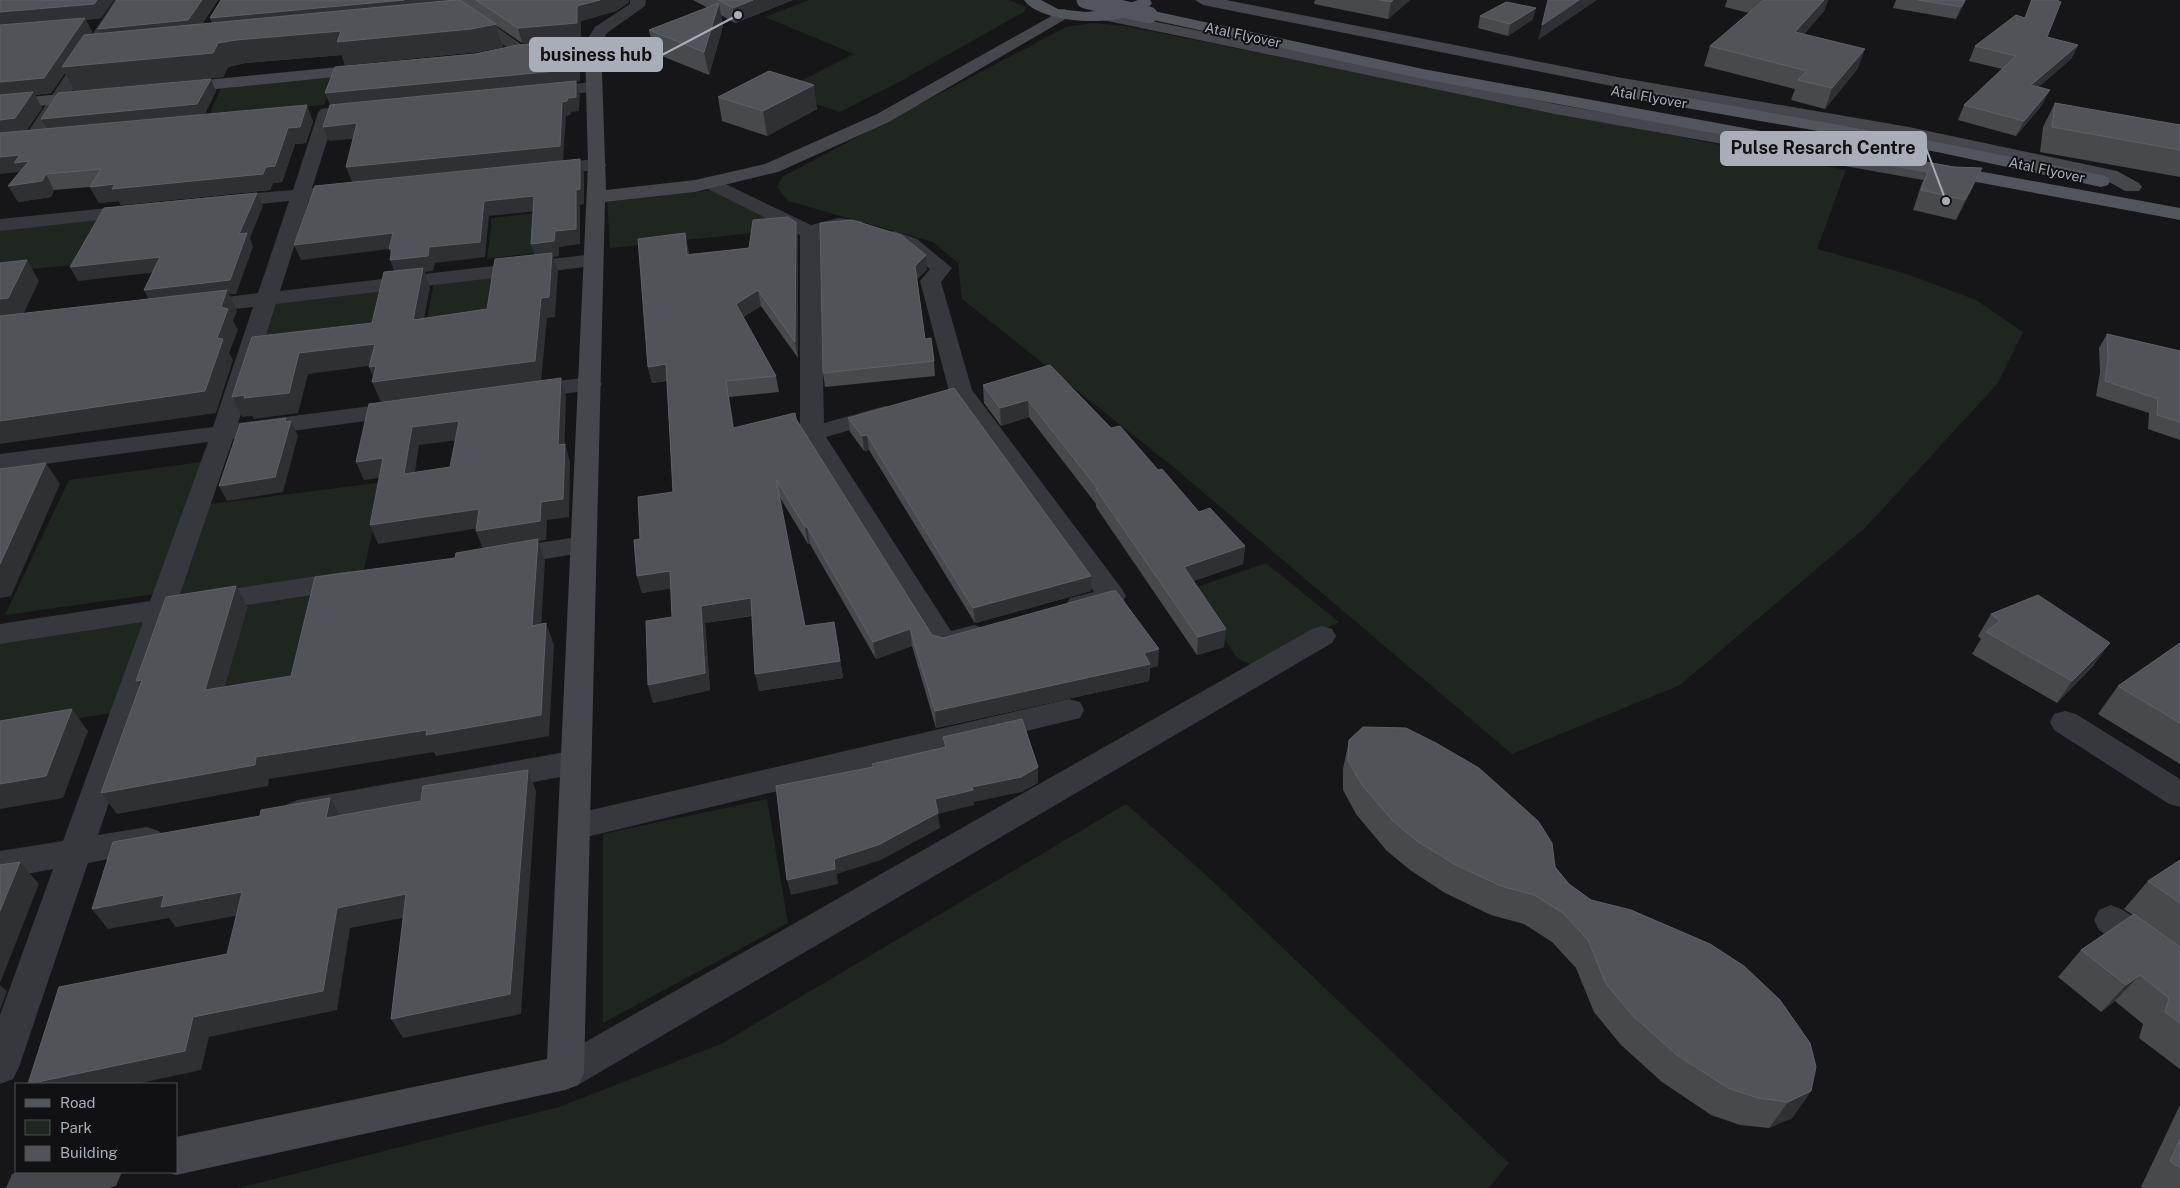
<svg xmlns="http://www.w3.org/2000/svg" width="2180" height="1188" font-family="'Public Sans',sans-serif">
<rect width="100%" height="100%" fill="#161618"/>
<g fill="#1e261f">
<polygon points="809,0 1009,0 1026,7 1024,12 901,81 840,112 779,92 854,54 765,17"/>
<polygon points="1093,23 1125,26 1846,170 1817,249 1907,274 1976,300 2023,332 1998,383 1866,527 1680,685 1512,754 1171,465 962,299 958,263 933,242 788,201 777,187 782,177 1066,27"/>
<polygon points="334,77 324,105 209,116 221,88"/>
<polygon points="713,190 789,229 610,248 607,202"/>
<polygon points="535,213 534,253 487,259 492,218"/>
<polygon points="97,219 72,265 0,272 0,230"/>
<polygon points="499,276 492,324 424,332 434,283"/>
<polygon points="390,288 378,339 260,354 277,302"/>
<polygon points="201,462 155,594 5,615 69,480"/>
<polygon points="384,482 363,573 173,602 210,504"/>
<polygon points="1266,563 1339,622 1254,666 1237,658 1191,589"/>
<polygon points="321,589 301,679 224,691 250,600"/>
<polygon points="151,616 117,712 0,731 0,638"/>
<polygon points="767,799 788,923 603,1023 603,834"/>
<polygon points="1126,804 1204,873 1509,1163 1489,1188 238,1188 559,1107 721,1044"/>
</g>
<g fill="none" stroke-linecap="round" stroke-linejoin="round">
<g fill="#37383d" fill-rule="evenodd">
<polygon points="115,0 131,0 37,145 25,145 22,141"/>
<polygon points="441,0 459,0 529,50 527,53 515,53"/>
<polygon points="630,0 646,0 645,6 607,33 599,46 587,46 585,43 595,27 630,4"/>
<polygon points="594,82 600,83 602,87 600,91 542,97 536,96 533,92 536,88 542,87"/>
<polygon points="327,108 333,109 336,113 312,188 324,189 327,193 324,197 309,200 280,291 594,254 601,256 604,260 601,264 594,266 276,304 238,423 402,402 410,404 414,409 410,414 402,416 233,439 179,597 350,571 360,574 364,580 360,586 350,589 172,617 98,835 147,827 159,831 163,840 159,849 88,863 19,1067 13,1079 0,1084 0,1015 53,869 0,879 0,851 63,841 143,622 0,644 0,624 150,601 208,442 0,470 0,454 213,427 253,307 196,313 188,312 185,307 188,302 196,301 258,293 289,201 223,208 216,206 213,202 216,198 223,196 293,190 318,113 321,109"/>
<polygon points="597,159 604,161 606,165 604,169 544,176 537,174 535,170 537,166 544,164"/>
<path d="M 711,177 L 811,225 L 838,218 L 862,221 L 865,225 L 862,229 C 847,233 837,229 820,235 L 824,423 L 885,406 L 893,408 L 897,413 L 893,418 L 826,437 L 951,631 L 974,625 L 984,628 L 988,635 L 984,642 L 944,653 L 934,650 L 800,434 L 800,235 L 704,187 L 702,183 L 704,179 Z"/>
<polygon points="138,205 145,207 148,211 145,215 0,231 0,219"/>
<polygon points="894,231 917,239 952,268 941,282 972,390 1122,589 1126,596 1122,603 1080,615 1070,612 1066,605 1070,598 1094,592 949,391 920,281 930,269 903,247 887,241 884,237 887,233"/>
<polygon points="590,377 598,379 602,384 598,389 527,399 519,397 515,392 519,387 527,385"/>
<polygon points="584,536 593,539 597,545 593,551 504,566 495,563 491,557 495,551 504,548"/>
<polygon points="1322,626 1332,629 1336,636 1332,643 578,1085 565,1090 552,1085 546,1073 552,1061 1312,629"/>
<polygon points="1069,699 1080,702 1084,710 1080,718 574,840 563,836 558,827 563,818 574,814"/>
<polygon points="2065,711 2076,714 2180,779 2180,807 2169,804 2054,730 2050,722 2054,714"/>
<polygon points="577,750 588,754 592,762 588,770 577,774 298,826 287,822 282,813 287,804 298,800"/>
<polygon points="2111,905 2123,910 2180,950 2180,985 2168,981 2099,930 2094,920 2099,910"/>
</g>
<g fill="#45474d" fill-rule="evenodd">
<polygon points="1195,0 1226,0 1617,77 1909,127 2117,171 2139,183 2142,187 2139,191 2125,191 2104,179 1909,137 1617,87 1203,5"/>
<polygon points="1064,9 1069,11 1072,14 1069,17 889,122 778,172 695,192 605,202 584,1073 578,1085 565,1090 176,1175 168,1172 176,1172 176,1137 547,1059 588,165 585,49 541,53 535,51 533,48 535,45 593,38 601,43 606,190 695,180 765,164 877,114"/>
<polygon points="1103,11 1555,104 1962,175 1969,177 1971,181 1969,185 1962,187 1555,114 1098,19 1095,16 1098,13"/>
<polygon points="369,64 375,65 377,69 375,73 176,93 170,92 168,88 170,84 176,83"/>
<polygon points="91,91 97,92 100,96 97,100 0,110 0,100"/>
<polygon points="18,1172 122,1172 116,1186 110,1188 6,1188 12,1174"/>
</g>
<g fill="#53555c" fill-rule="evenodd">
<path d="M 1024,0 L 1041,0 L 1058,9 L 1086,12 L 1118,8 L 1138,0 L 1150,0 L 1152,3 C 1135,28 1043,27 1024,0 Z"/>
<polygon points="1149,10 1423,69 2180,208 2180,220 1423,79 1144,18 1141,15 1144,12"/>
<polygon points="1619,86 1937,142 2101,175 2108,177 2110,181 2108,185 2101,187 1937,152 1613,95 1610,91 1613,87"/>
</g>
<polyline stroke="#53555c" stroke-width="17" points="1085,0 1149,15"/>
</g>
<g fill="#47494d">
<polygon points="0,0 114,0 101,18 86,20 92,32 91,34 100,33 117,0 218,0 202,24 455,0 629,0 628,3 616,11 581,21 581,37 522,43 497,26 503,47 478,52 345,65 342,55 245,63 228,67 223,77 74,91 65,73 51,93 35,95 42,108 26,131 46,129 41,119 211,79 216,91 204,115 313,121 306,143 295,144 282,182 273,183 270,190 121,205 119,201 99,203 90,187 54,190 51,197 18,202 19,173"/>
<polygon points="693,0 793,0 735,23 721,15 723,26 709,75 654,53 649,30 708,8"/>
<polygon points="1315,0 1410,0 1388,19 1314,4"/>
<polygon points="1727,0 1828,0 1824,11 1804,34 1858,68 1825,109 1791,100 1795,89 1704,66 1710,46 1749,13 1725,7"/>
<polygon points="1896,0 1966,0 1956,19 1893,8"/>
<polygon points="2031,0 2058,0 2047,37 2078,45 2071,59 2038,87 2042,105 2016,136 1958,120 1964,105 2002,69 1969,61 1975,46 2025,17"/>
<polygon points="1480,16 1533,19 1508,36 1478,28"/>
<polygon points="718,97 817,109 767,136 722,121"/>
<polygon points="2055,103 2180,125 2180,177 2040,152 2043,127"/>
<polygon points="1931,163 1953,167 1973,187 1956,220 1913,210 1922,183"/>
<polygon points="796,222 798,237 798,358 761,306 743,317 776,376 779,392 729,397 734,428 795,413 797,420 932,635 943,638 1158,666 1150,668 1149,681 936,728 912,646 876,659 810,544 808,544 779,496 805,626 837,639 843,678 759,691 752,616 705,623 710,690 653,703 672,617 671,588 642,593 637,576 640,539 673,492 667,381 652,383 648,367 685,233 689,254 749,248"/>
<polygon points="820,223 927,269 917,279 925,339 934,361 935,376 825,387 823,373"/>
<polygon points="2107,334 2180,351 2180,440 2148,429 2149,413 2096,396 2100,372 2099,348"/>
<polygon points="1050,365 1111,428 1158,470 1199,512 1245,546 1243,564 1193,581 1224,647 1197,655 1096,507 1096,504 1029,417 1001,426 984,403 983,385"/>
<polygon points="848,418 1091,576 1091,591 975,623 869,450 864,451 850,432"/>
<polygon points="1991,614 2094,665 2057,703 1972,654 1981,639 1978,636"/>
<polygon points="2180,643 2180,764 2098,714 2118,686"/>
<polygon points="1349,740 1555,867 1569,884 1811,1091 1792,1118 1769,1128 1740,1125 1711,1115 1662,1082 1621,1045 1594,1012 1576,968 1552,942 1524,924 1491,915 1445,893 1410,870 1386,850 1356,814 1343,790 1343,769"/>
<polygon points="2180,860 2180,1069 2139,1038 2143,1024 2115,1001 2101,1012 2058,977 2081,950 2133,915 2124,909 2148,881"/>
<polygon points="2180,1105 2180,1188 2143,1188 2141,1187"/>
</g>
<g fill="#2f3033">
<polygon points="97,0 114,0 101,18 86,20 92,32 69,67 218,43 236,40 341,31 496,24 503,47 478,52 345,65 342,55 245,63 228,67 223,77 74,91 65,73 51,93 35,95 42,108 24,134 0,138 0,12"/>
<polygon points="202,0 218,0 194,35 105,44 98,29"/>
<polygon points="404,0 451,0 448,1 216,33 210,18"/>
<polygon points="600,0 629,0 628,3 616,11 581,21 581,37 522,43 518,28 577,6"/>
<polygon points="753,0 793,0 735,23 733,8"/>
<polygon points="1393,0 1410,0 1388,19 1391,2"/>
<polygon points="1579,0 1597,0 1538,40 1542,25"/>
<polygon points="1824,0 1828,0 1824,11 1789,52 1795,32"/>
<polygon points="1965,0 1966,0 1956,19 1961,7"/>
<polygon points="719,3 723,26 709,75 704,52"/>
<polygon points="1536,8 1533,19 1508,36 1510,24"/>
<polygon points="577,39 580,51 580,81 576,82 580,95 579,111 571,112 570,115 566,116 563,161 352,182 346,167 562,102 568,98 576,82 330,105 325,93"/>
<polygon points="2078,45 2071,59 2024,100 2031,85"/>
<polygon points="1865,49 1858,68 1825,109 1832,88"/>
<polygon points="211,79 216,91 203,117 48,132 41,119"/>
<polygon points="814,85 817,109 767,136 763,111"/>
<polygon points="2050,90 2042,105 2016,136 2024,121"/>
<polygon points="307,105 313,121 306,143 295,144 282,182 273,183 270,190 121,205 119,201 99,203 90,187 266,167 288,128"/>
<polygon points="357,123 363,138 329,141 323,127"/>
<polygon points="20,155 29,161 23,179 19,172 0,174 0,157"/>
<polygon points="580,159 584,174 584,204 580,205 580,244 559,247 559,256 553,257 558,272 555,317 547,318 541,382 381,402 372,382 375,382 369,367 376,366 535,361 536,259 531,244 555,231 576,190"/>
<polygon points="1982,168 1973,187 1956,220 1965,200"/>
<polygon points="46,174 54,190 51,197 18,202 8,186"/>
<polygon points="257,193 263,206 250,238 253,247 236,294 229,294 237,311 233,321 238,330 229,353 233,360 216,413 0,444 0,421 151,304 144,290 239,234"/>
<polygon points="534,196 538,211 489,216 485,257 435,263 433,271 425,272 430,287 420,340 390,260 393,260 389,249 301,260 294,245 393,233 429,247 484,201"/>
<polygon points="796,222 798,237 798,358 795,342"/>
<polygon points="685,233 688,249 690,270 687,255"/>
<polygon points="926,255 927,269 916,279 915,266"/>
<polygon points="160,257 167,271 78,281 70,267"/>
<polygon points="27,260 39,281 21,319 0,322 0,299"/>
<polygon points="758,290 761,306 739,320 736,304"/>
<polygon points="375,344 383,364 308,374 298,413 254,419 252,416 242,417 232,397 299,353"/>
<polygon points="666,364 670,380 652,383 648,367"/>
<polygon points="561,378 566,396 564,463 558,445"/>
<polygon points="726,381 729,397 737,445 733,428"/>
<polygon points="1028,400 1029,417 1001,426 1000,408"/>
<polygon points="286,418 290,426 291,421 298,436 283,492 227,501 219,486 285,422"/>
<polygon points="459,421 466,439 419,445 412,492 404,474 412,427"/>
<polygon points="867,435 869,450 864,451 862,436"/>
<polygon points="565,444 570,462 569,517 547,520 546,540 538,541 545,560 540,647 483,549 476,531 541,502"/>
<polygon points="383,458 391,476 364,480 356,462"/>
<polygon points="46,463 60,484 11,596 0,598 0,564"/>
<polygon points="479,509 486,527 378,544 370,525"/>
<polygon points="805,527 807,527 810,544 808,544"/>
<polygon points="1245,546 1243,564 1183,585 1184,567"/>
<polygon points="670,571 675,588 642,593 637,576"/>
<polygon points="1091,576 1091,591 975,623 973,608"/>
<polygon points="236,586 248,607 218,711 205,690"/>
<polygon points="751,598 754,615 705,623 710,690 653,703 648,685 701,606"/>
<polygon points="834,622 843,678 759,691 755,674"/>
<polygon points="546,623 554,645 549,736 436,756 434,752 269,779 268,786 117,814 101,793 256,757"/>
<polygon points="910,629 912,646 876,659 873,642"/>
<polygon points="1226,629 1224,647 1197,655 1198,637"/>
<polygon points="2110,643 2094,665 2057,703 2072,681"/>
<polygon points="1159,649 1158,666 1150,668 1149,681 936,728 935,711"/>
<polygon points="142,680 151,703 136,681"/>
<polygon points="72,709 88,731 63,798 0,809 0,784"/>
<polygon points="1038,767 1038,783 1022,792 974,802 974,805 938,814 940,828 881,860 837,874 838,884 791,895 787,880 935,799"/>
<polygon points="528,770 536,791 521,1014 403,1038 391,1019"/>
<polygon points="330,798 342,819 326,818"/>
<polygon points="20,862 39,884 0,983 0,911"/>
<polygon points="242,892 256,912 176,927 169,918 108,929 92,909 164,895"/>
<polygon points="406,894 418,915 350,928 337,1010 209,1037 201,1070 136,1084 28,1084 193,1017 337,908"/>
<polygon points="2140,975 2115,1001 2101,1012 2126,985"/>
<polygon points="0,985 7,991 0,1010"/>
<polygon points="1811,1091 1792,1118 1769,1128 1788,1102"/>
</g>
<g fill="#525359" stroke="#5f6168" fill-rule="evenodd">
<polygon points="0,0 97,0 94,4 0,12"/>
<polygon points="117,0 202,0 188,20 98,29"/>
<polygon points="221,0 404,0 210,18"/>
<polygon points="455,0 460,0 496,24 471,29 337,42 341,31 236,40 218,43 213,53 62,67 84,35"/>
<polygon points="476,0 600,0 577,6 577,23 518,28"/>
<polygon points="718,0 753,0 733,8"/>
<polygon points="1380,0 1393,0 1391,2"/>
<polygon points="1548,0 1579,0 1542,25"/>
<polygon points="1764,0 1824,0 1795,32 1865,49 1832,88 1798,80 1807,71 1710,46"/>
<polygon points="1918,0 1965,0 1961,7"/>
<polygon points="2032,0 2058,0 2058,1 2061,2 2047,37 2078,45 2031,85 2050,90 2024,121 1964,105 2016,56 1975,46 2016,15 2025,18"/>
<polygon points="1506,2 1536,8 1510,24 1480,16"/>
<polygon points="719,3 704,52 649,30"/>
<polygon points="85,18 44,78 0,82 0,25"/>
<polygon points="577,39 577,69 325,93 335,67 475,54 518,45"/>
<polygon points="769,71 814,85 763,111 718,97"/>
<polygon points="211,79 197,104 41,119 58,93"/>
<polygon points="576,81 576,97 568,98 567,101 562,102 560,146 346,167 357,123 323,127 330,105"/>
<polygon points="33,92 15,118 0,120 0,95"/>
<polygon points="2055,103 2180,125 2180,150 2052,127"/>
<polygon points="307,105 300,127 288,128 275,166 266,167 263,174 112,189 115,184 90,187 101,169 46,174 42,181 8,186 29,161 14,163 20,155 0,157 0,133"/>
<polygon points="580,159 580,189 576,190 576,229 555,231 554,241 531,244 534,196 484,201 480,242 429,247 428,256 390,260 392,249 389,249 393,233 294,245 315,186"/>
<polygon points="1931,163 1953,167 1982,168 1965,200 1921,190"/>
<polygon points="257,193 239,234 247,233 230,280 144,290 160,257 70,267 104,208"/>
<polygon points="788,217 796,222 795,342 758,290 736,304 776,376 726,381 733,428 795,413 796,419 932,635 943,638 1112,591 1116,591 1159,649 1144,653 1150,664 935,711 910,629 873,642 807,527 805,527 776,479 805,626 834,622 840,661 755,674 751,598 701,606 705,673 648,685 646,621 672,617 670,571 637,576 634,540 640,539 638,497 673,492 666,364 648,367 638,239 685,233 687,255 749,248 753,220"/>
<polygon points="852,220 901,235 926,255 915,266 925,339 931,338 934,361 823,373 820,223"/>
<polygon points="552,253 549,297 541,298 535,361 372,382 376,366 369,367 375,344 299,353 289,393 244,398 245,395 232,397 252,337 372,323 384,272 423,268 413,320 487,309 495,259"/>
<polygon points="27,260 8,298 0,299 0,263"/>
<polygon points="227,290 221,307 228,309 217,338 223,339 205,391 0,421 0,316"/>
<polygon points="2107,334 2180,351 2180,422 2157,415 2158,399 2105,381 2108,358"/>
<polygon points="1050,365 1111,428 1120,426 1158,470 1162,469 1199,512 1210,508 1245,546 1184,567 1226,629 1198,637 1096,489 1098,489 1028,400 1000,408 983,385"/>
<path d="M 561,378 L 558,445 L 565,444 L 563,499 L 541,502 L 540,521 L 476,531 L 479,509 L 370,525 L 383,458 L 356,462 L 369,404 ZM 459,421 L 450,467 L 404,474 L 412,427 Z"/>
<polygon points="954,388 1091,576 973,608 867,435 862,436 848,418"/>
<polygon points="286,418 285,422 291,421 275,477 219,486 240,424"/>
<polygon points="46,463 0,564 0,469"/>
<polygon points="538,539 532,626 546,623 541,715 426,735 427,730 256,757 255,765 101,793 142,680 136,681 166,597 236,586 205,690 291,676 315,577 455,558 456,553"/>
<polygon points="2038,595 2110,643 2072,681 1986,632 2000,621 1991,614"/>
<polygon points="2180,643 2180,723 2118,686"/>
<polygon points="72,709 46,776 0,784 0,721"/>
<polygon points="1022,719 1038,767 1021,777 972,787 973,790 935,799 938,813 878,845 834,859 835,869 787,880 776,786 873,767 872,764 946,747 943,737"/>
<polygon points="1363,727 1406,728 1436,743 1479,768 1538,821 1552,843 1555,867 1569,884 1591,900 1631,910 1710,944 1744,966 1780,1000 1810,1043 1816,1067 1811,1091 1788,1102 1758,1098 1728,1088 1677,1055 1634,1017 1606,984 1588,940 1563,913 1534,895 1501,886 1454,864 1417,841 1393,821 1362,785 1348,761 1349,740"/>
<polygon points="528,770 510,994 391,1019 406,894 337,908 323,991 193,1017 185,1051 28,1084 59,987 227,954 242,892 161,907 164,895 92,909 113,842 260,816 261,810 330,798 326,818 421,801 423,786"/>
<polygon points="2180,860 2180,903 2148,881"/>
<polygon points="20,862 0,911 0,865"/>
<polygon points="2134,914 2180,947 2180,1023 2165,1012 2169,998 2140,975 2126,985 2081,950"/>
<polygon points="2180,1139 2180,1168 2170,1161"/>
</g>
<g text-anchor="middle" stroke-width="4" stroke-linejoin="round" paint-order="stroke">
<g font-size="14" fill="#a8adb8" stroke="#111113">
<text transform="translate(1243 35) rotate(12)" y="5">Atal Flyover</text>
<text transform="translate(1649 97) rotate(10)" y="5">Atal Flyover</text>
<text transform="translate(2047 170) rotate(12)" y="5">Atal Flyover</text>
</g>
</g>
<path fill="none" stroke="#a8adb8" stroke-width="2" d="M738 15L662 55M1946 201L1926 148"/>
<g fill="#a8adb8" stroke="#111113" stroke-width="2">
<circle cx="738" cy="15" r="5"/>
<circle cx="1946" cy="201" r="5"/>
</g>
<g fill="#a8adb8" stroke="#a8adb8" stroke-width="2">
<rect x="530" y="38" width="132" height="33" rx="5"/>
<rect x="1721" y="132" width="205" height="33" rx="5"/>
</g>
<g font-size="18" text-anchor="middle" font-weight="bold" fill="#111">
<text x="596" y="61">business hub</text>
<text x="1823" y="154">Pulse Resarch Centre</text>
</g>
<rect x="15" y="1083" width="162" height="90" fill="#111113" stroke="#4d4f55"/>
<rect x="25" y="1099" width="25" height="8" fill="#53555c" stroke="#4d4f55"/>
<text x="60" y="1108" font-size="15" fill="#a8adb8">Road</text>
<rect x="25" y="1120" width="25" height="15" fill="#1e261f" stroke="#4d4f55"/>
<text x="60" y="1133" font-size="15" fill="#a8adb8">Park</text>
<rect x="25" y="1146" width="25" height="15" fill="#525359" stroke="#4d4f55"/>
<text x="60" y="1158" font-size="15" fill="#a8adb8">Building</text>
</svg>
